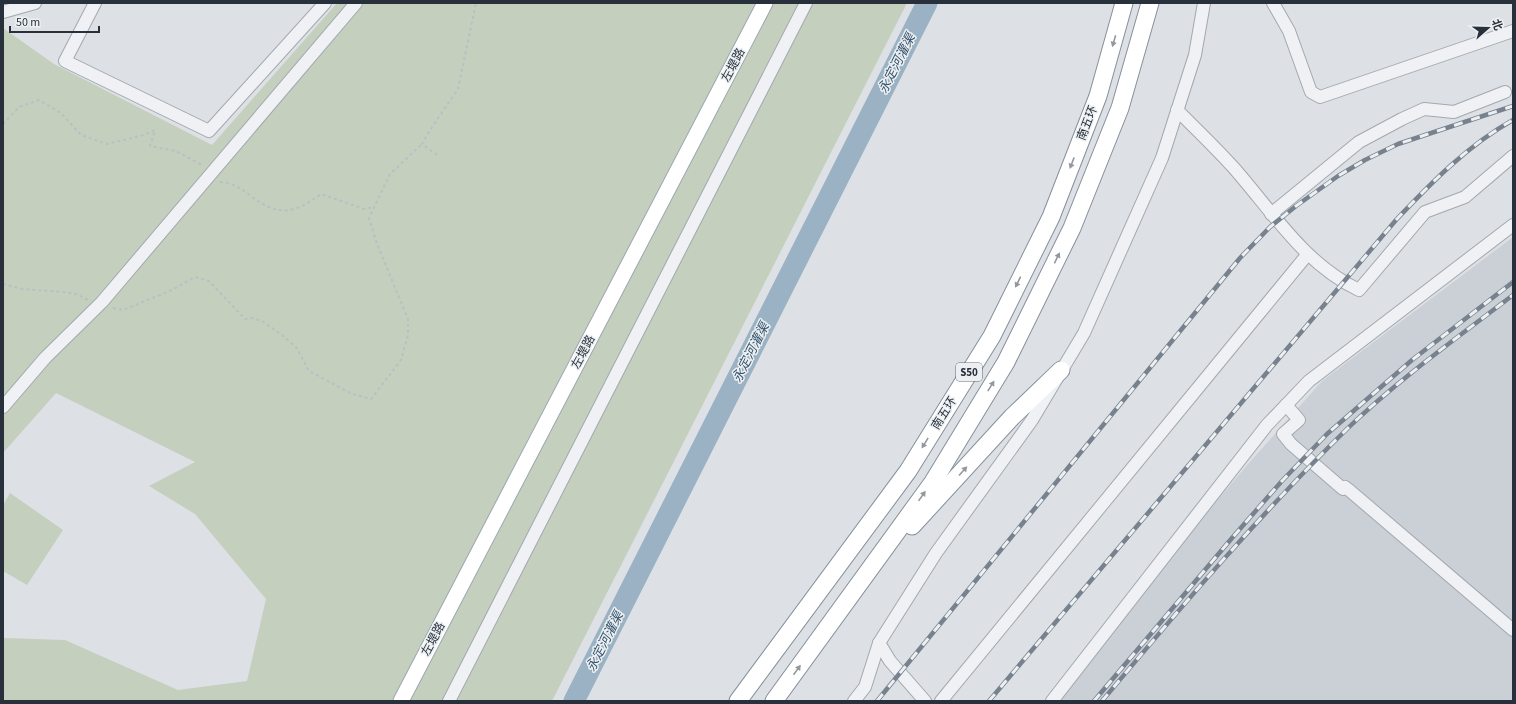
<svg xmlns="http://www.w3.org/2000/svg" width="1516" height="704" font-family="'Source Sans 3','Noto Sans SC',sans-serif">
<rect width="100%" height="100%" fill="#dde1e5"/>
<polygon fill="#cbd0d7" points="1513,237 1513,701 1045,701 1249,463 1322,381"/>
<g fill="#c4cfbe">
<polygon points="337,3 907,3 552,701 3,701 3,638 65,640 178,690 247,681 266,599 195,514 149,486 195,462 56,393 3,453 3,28 54,64 212,145"/>
<polygon points="10,493 63,530 27,585 3,571 3,505"/>
</g>
<g fill="none" stroke-linecap="round" stroke-linejoin="round">
<polyline stroke="#9ab2c3" stroke-width="21" points="574,701 927,3"/>
<defs>
<g id="minor">
<polyline points="95,3 65,61 209,131 325,3"/>
<polyline points="1273,3 1289,31 1311,92 1320,97 1513,31"/>
<polyline points="3,12 35,3"/>
<path d="M 1177,110 C 1196,129 1215,147 1233,167 C 1272,211 1304,264 1359,290 L 1425,212 L 1465,197 L 1513,156"/>
<polyline points="1271,214 1359,142 1402,119 1424,109 1454,112 1505,92"/>
<polyline points="1286,405 1299,420 1283,434 1291,444 1343,489 1345,487 1349,490 1513,630"/>
<polyline points="3,407 45,358 102,302 356,3"/>
<polyline points="879,643 890,661 925,701"/>
<polyline points="449,701 806,3"/>
<polyline points="854,701 865,687 879,643 936,553 1032,420 1084,333 1162,158 1195,55 1204,3"/>
<polyline points="941,701 1307,255"/>
<polyline points="1052,701 1267,425 1309,381 1513,225"/>
</g>
<polyline id="major" points="401,701 765,3"/>
<g id="highway">
<polyline points="912,526 1012,417 1061,370"/>
<polyline points="738,701 908,471 992,336 1051,217 1098,96 1124,3"/>
<polyline points="774,701 933,482 1006,362 1072,228 1120,108 1150,3"/>
</g>
</defs>
<use href="#minor" stroke="#a3a8af" stroke-width="14"/>
<use href="#major" stroke="#9da6b0" stroke-width="17"/>
<use href="#highway" stroke="#85909b" stroke-width="19"/>
<g stroke="#bbbfc4" stroke-width="2" stroke-dasharray="3 3" stroke-linecap="butt">
<polyline points="3,124 19,107 39,100 61,113 81,135 107,144 144,135 155,130 150,146 176,151 202,165"/>
<polyline points="437,155 422,144 430,130 458,89 476,3"/>
<path d="M 220,182 C 231,182 242,189 251,196 C 278,217 294,214 321,194 L 364,209 L 374,207"/>
<polyline points="3,284 22,289 64,292 76,294 88,300"/>
<polyline points="113,308 123,310 172,290 195,277 209,281 245,319 252,318 262,321 282,335 296,347 309,371 352,394 371,399 401,360 408,335 408,319 377,244 369,218 390,174 422,144"/>
</g>
<use href="#minor" stroke="#eff1f4" stroke-width="12"/>
<use href="#major" stroke="#fff" stroke-width="15"/>
<use href="#highway" stroke="#fff" stroke-width="17"/>
<defs>
<g id="rail">
<polyline points="877,701 1240,258 1270,227 1296,206 1338,176 1365,160 1398,144 1513,106"/>
<path d="M 989,701 L 1396,220 C 1431,183 1468,145 1513,120"/>
<polyline points="1094,701 1232,538 1281,482 1327,434 1412,360 1513,282"/>
<path d="M 1102,701 C 1181,607 1261,513 1348,428 C 1399,379 1457,338 1513,295"/>
</g>
</defs>
<use href="#rail" stroke="#78828e" stroke-width="4.5"/>
<use href="#rail" stroke="#ecf0f3" stroke-width="3" stroke-dasharray="9" stroke-linecap="butt"/>
</g>
<defs><path id="oneway-solid" d="M-6-.8H1V-3.2L6.5 0L1 3.2V.8H-6Z"/></defs>
<g fill="#94989d">
<use href="#oneway-solid" transform="translate(1114 41) rotate(106)"/>
<use href="#oneway-solid" transform="translate(1072 163) rotate(111)"/>
<use href="#oneway-solid" transform="translate(1057 258) rotate(-64)"/>
<use href="#oneway-solid" transform="translate(1018 282) rotate(116)"/>
<use href="#oneway-solid" transform="translate(991 386) rotate(-58)"/>
<use href="#oneway-solid" transform="translate(925 443) rotate(122)"/>
<use href="#oneway-solid" transform="translate(963 471) rotate(-48)"/>
<use href="#oneway-solid" transform="translate(922 496) rotate(-55)"/>
<use href="#oneway-solid" transform="translate(797 670) rotate(-54)"/>
</g>
<g text-anchor="middle" stroke-width="3" stroke-linejoin="round" paint-order="stroke">
<rect fill="#ecf0f3" stroke="#636a72" stroke-width="1" x="956" y="363" width="26" height="18" rx="3"/>
<g font-size="11" font-weight="bold" fill="#28303b">
<text x="969" y="376">S50</text>
</g>
<g font-size="12" fill="#28303b" stroke="#ecf0f3">
<text transform="translate(733 65) rotate(-62)" y="4">左堤路</text>
<text transform="translate(1087 123) rotate(-69)" y="4">南五环</text>
<text transform="translate(583 352) rotate(-62)" y="4">左堤路</text>
<text transform="translate(944 413) rotate(-58)" y="4">南五环</text>
<text transform="translate(433 639) rotate(-62)" y="4">左堤路</text>
</g>
<g font-size="13" font-style="italic" fill="#35526b" stroke="#ecf0f3">
<text transform="translate(896 63) rotate(-63)" y="5">永定河灌渠</text>
<text transform="translate(750 352) rotate(-63)" y="5">永定河灌渠</text>
<text transform="translate(604 641) rotate(-63)" y="5">永定河灌渠</text>
</g>
</g>
<rect width="1516" height="704" fill="none" stroke="#28303b" stroke-width="8"/>
<g transform="translate(1488 28) rotate(70)" stroke="#ecf0f3" stroke-width="3" paint-order="stroke">
<path d="M0-3L7 15L0 10L-7 15Z" fill="#28303b"/>
<text y="-6" font-size="11" font-weight="bold" text-anchor="middle" fill="#28303b">北</text>
</g>
<path d="M10 26v6h89v-6" fill="none" stroke="#28303b" stroke-width="2"/>
<text x="16" y="26" font-size="12" fill="#28303b" stroke="#ecf0f3" stroke-width="3" paint-order="stroke">50 m</text>
</svg>
